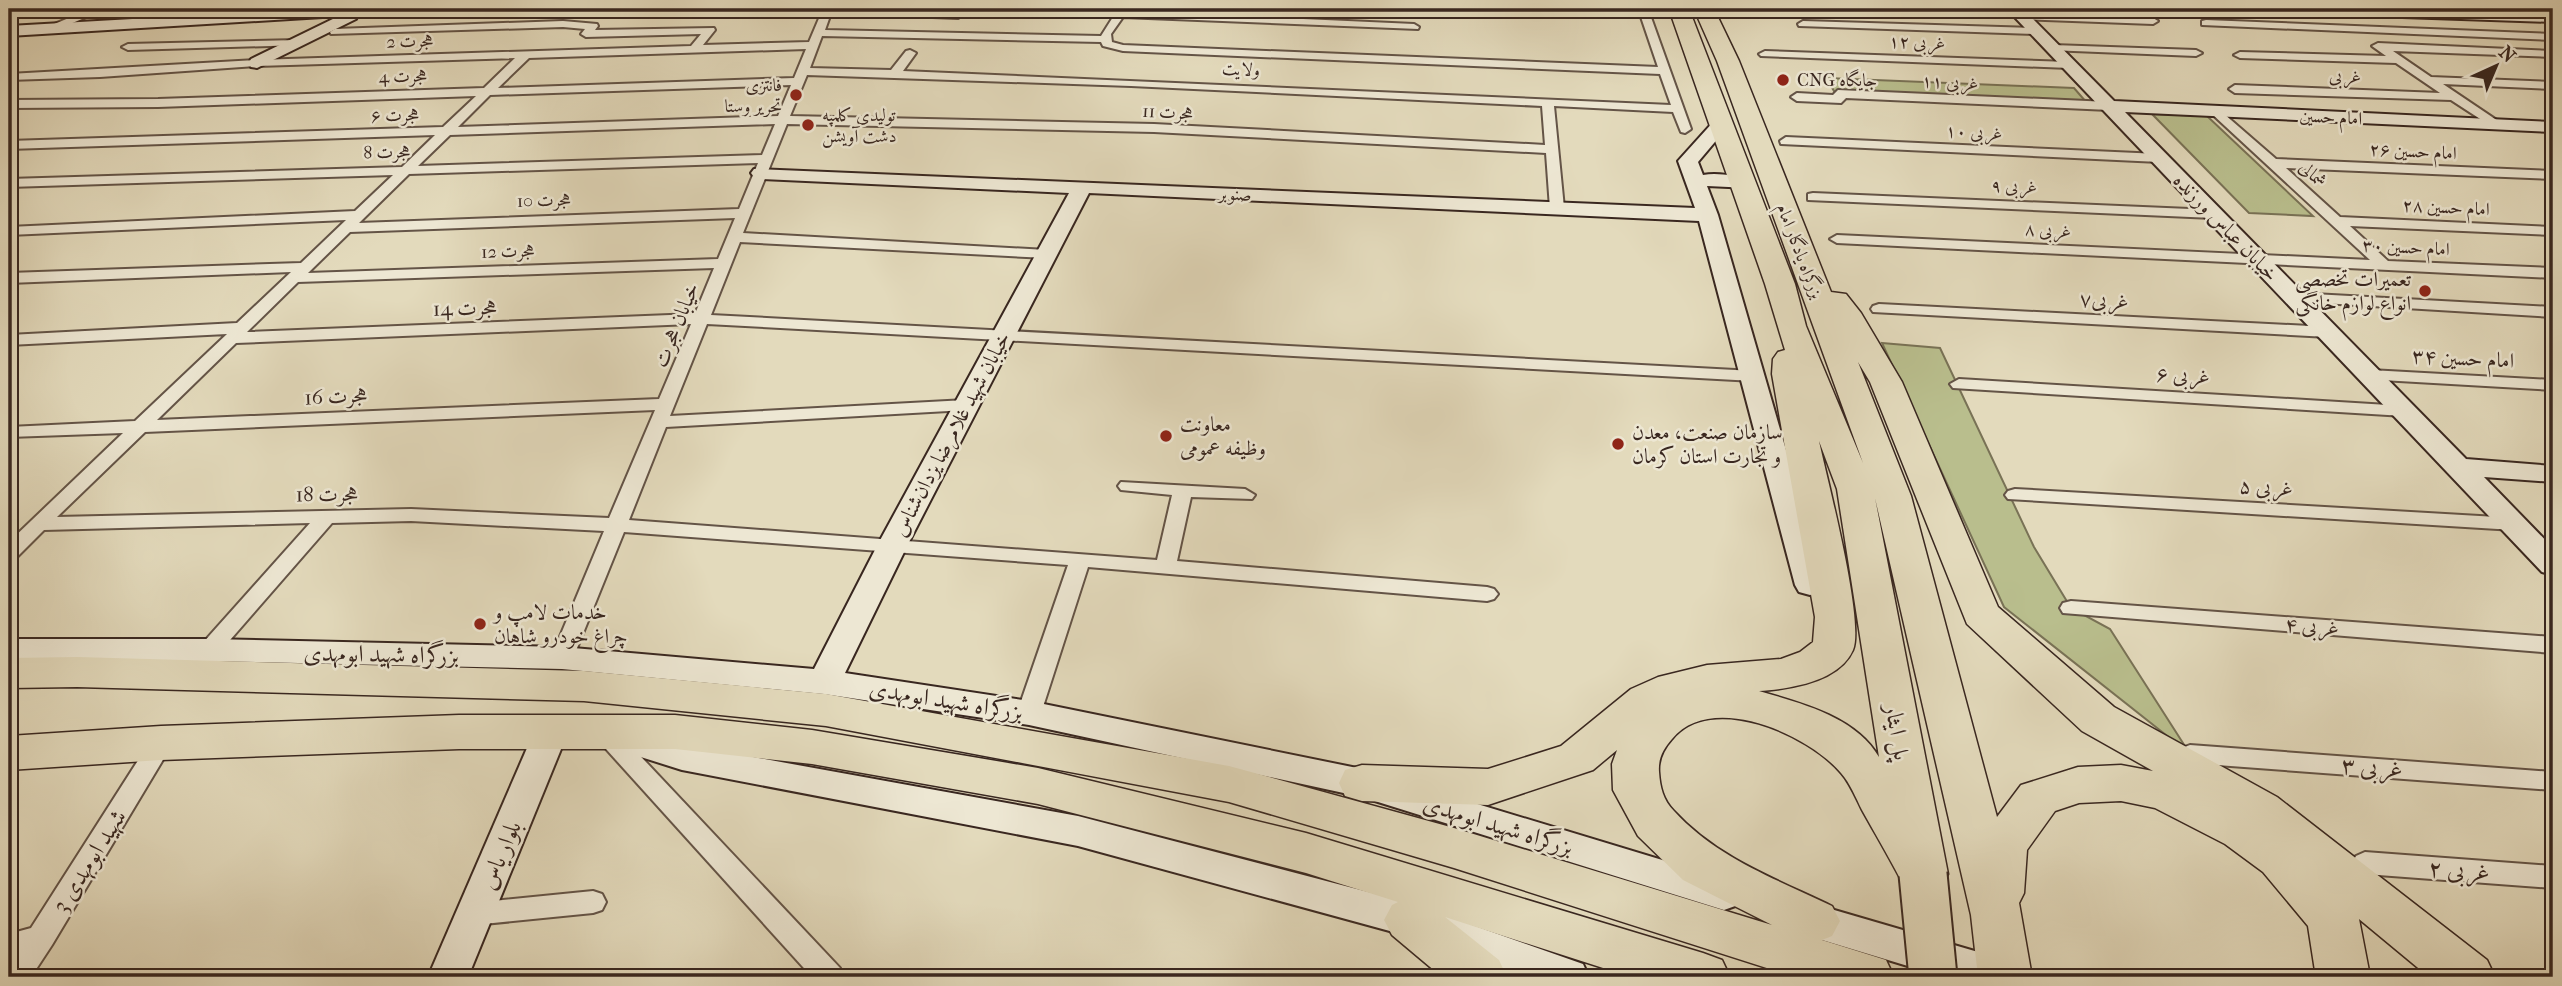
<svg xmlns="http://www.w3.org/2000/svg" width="2562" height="986" font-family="'IM FELL French Canon',Amiri,serif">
<rect width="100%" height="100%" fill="#e3dabc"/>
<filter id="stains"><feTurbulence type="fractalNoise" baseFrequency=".00286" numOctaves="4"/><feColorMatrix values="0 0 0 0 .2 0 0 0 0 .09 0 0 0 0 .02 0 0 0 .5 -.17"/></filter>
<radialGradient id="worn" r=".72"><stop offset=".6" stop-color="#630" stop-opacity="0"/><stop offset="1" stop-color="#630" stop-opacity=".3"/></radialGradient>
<g fill="#b9be8d" stroke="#797256" stroke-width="2">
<polygon points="1826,78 2074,88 2087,103 1834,91"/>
<polygon points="2152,114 2207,116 2313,216 2249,213"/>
<polygon points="1882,343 1940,348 2034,547 2071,608 2110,629 2190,754 2004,607"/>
</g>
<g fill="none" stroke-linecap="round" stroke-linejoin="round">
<defs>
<g id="street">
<polygon points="50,9 100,9 101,11 51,32 46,29 47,27 81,13 55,12"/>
<path d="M 823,9 L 958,12 L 963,15 L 958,18 L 831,13 L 825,30 L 1101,36 L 1113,17 L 1058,14 L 1053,11 L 1054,9 L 1129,9 L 1128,11 L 1414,24 L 1419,27 L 1418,29 L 1123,17 L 1111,34 L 1112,42 L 1123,45 L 1658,67 L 1639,11 L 1648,9 L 1691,129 L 1685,133 L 1681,132 L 1673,112 L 1554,106 L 1564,208 L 1557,212 L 1550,208 L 1546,153 L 1154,132 L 787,124 L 743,233 L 1047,250 L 1054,254 L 1047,258 L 740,242 L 711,315 L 1754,371 L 1763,376 L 1754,381 L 707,324 L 670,416 L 966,400 L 975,405 L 966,410 L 666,427 L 629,520 L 1157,560 L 1172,495 L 1121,490 L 1118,486 L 1121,482 L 1245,489 L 1255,495 L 1252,499 L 1191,497 L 1177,561 L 1487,587 L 1494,589 L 1498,594 L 1494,599 L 1487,601 L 1088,567 L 1041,713 L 1037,719 L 1029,721 L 1021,719 L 1017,713 L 1068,565 L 624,532 L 573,658 L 570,663 L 562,666 L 554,663 L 551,658 L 604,531 L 411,521 L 332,523 L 217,655 L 209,658 L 201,655 L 198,650 L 201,645 L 310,523 L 44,530 L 16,558 L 9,559 L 9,542 L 123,433 L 9,437 L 9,427 L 135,421 L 227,334 L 9,345 L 9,335 L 237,323 L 291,272 L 9,283 L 9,273 L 301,263 L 346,220 L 9,235 L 9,227 L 355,211 L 393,175 L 9,187 L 9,179 L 402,167 L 435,135 L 9,149 L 9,141 L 443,127 L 476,96 L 158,107 L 9,108 L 9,100 L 158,99 L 484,88 L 515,58 L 257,66 L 100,77 L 9,80 L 9,74 L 257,60 L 691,46 L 701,34 L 586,37 L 581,34 L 585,29 L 563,27 L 331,34 L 330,32 L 335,29 L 563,21 L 597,24 L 598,26 L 595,30 L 714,28 L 715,30 L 703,45 L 809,42 ZM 822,36 L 1101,42 L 1103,46 L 1123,51 L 1660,74 L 1671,105 L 903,71 L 916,53 L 910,50 L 906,51 L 891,70 L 810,68 ZM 806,49 L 794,78 L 498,88 L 529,58 ZM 807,75 L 1131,86 L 1542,106 L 1545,145 L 1154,124 L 790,116 ZM 791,85 L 778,116 L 458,127 L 490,95 ZM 775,124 L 762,155 L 418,166 L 450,135 ZM 758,163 L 739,209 L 359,223 L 409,174 ZM 735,218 L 718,259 L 308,273 L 350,232 ZM 714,268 L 695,314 L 247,332 L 298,282 ZM 691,324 L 659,399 L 157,420 L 236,343 ZM 655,410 L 609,518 L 411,509 L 57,517 L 145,432 Z"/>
<polygon points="2023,14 2153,18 2158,21 2153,24 2019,19 2018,17"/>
<polygon points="2206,20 2553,34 2553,40 2202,25 2202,21"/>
<polygon points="1803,21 2036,28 2041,31 2036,34 1799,26 1798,24"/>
<polygon points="298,40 302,41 302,45 128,50 122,47 128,44"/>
<polygon points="2378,43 2553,51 2553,57 2393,51 2431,77 2553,82 2553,89 2443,84 2498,121 2498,127 2494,128 2451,100 2235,93 2229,89 2235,85 2440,93 2396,63 2240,58 2234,55 2240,52 2386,56 2372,46"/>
<polygon points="2053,45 2196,50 2202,53 2196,56 2049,50 2049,46"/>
<polygon points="1765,51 2069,62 2075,65 2069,68 1761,56 1759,54"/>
<polygon points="1838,90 2109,102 2115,106 2109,110 1846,98 1841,103 1797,101 1791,97 1797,93 1833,95"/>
<polygon points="2216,107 2276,159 2553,171 2553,179 2286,168 2340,217 2553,227 2553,235 2350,226 2388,261 2553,268 2553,278 1837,243 1830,239 1837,235 2370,260 2212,114 2210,111"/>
<polygon points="1786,137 2159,154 2166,158 2159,162 1781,144 1780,141"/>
<polygon points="1813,193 2213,210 2220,214 2213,218 1808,200 1808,194"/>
<polygon points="2295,293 2553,307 2553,317 2289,301 2287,298 2289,295"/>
<polygon points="1879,304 2328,327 2336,332 2328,337 1873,312 1871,309 1873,306"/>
<polygon points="2370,370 2553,380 2553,390 2364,379 2361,375 2364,371"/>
<polygon points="1959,379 2404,406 2413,411 2404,416 1953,388 1950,384"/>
<polygon points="2015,489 2514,518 2521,520 2524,524 2521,528 2514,530 2008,499 2005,495 2008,491"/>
<polygon points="2071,601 2553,637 2553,653 2063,613 2060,608 2063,603"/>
<polygon points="605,724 613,727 840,968 844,977 812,977 597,739 593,733 597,727"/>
<polygon points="161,734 169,737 173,743 52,945 31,977 9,977 9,964 13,957 9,958 9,934 31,928 153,737"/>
<polygon points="2190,745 2553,772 2553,790 2190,763 2182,760 2178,754 2182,748"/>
<polygon points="2365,852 2553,866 2553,888 2365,874 2356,870 2352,863 2356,856"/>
<polygon points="593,891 602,894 606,902 602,910 593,913 474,925 464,922 461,914 464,906 474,903"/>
</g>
<g id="secondary">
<polygon points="309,9 390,9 382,14 358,15 356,19 257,68 251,67 249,63 251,59 339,16 9,36 9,26"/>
<polygon points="2007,9 2023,9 2114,101 2553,122 2553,132 2125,112 2466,459 2553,466 2553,482 2484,477 2553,548 2553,575 2542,572"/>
<polygon points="2306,9 2443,9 2553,12 2553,22 2314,14"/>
<path d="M 1721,119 L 1730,124 L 1698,162 L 1703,175 C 1718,172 1735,176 1750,180 L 1753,184 L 1750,188 L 1707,186 L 1718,215 L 1825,585 L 1821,592 L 1810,595 L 1799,592 L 1795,585 L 1699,221 L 1089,193 L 908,544 L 845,673 L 1029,701 L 1362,769 L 1738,883 L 1743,894 L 1738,905 L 1724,910 L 1362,797 L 1029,725 L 824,694 L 562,669 L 209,661 L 9,661 L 9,639 L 209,639 L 562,647 L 814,669 L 878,544 L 1069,193 L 761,179 L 754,177 L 751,173 L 754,169 L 1695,208 L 1678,161 L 1715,120 Z"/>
<polygon points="551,719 563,723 568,732 468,977 428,977 534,732 539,723"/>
<polygon points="621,725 682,744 1078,816 1410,903 1583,964 1589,977 1521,977 1408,936 1078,846 682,770 609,747 604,738 609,729"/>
<polygon points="1800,900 2002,959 2016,964 2022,977 1944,977 1786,929 1780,917 1786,905"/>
</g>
<g id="highway">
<path d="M 1669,9 L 1689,9 L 1795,284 L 1806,326 L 1863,463 L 1717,61 L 1694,9 L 1714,9 L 1739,61 L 1831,292 L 1846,294 L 1861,313 L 1902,382 L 1998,607 L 2114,707 L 2277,797 L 2487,960 L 2495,977 L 2429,977 L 2359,919 L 2369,971 L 2366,977 L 2312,977 L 2315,971 L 2308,926 L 2263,872 L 2225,844 L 2155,808 L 2121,801 L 2079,803 L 2055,811 L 2027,850 L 2024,893 L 2019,903 L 2032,977 L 1978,977 L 1971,915 L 1875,498 L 1948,874 L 1941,888 L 1923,894 L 1905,888 C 1892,862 1877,837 1862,810 C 1856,798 1850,783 1841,773 C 1808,734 1711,691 1672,739 C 1663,749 1658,759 1659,772 C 1660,787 1663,800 1674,811 C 1717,858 1776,879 1832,906 L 1840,921 L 1832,936 L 1822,940 L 1886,960 L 1894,977 L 1795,977 L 1454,868 L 1229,802 L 826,726 L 584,701 L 77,687 L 9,688 L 9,658 L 77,657 L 584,671 L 826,694 L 1229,766 L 1454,828 L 1772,925 L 1683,880 L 1638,836 L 1613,790 L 1612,764 L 1617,750 L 1593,770 L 1488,805 L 1362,801 L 1345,796 L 1339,783 L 1345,770 L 1362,765 L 1488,769 L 1561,746 L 1631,689 L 1658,677 L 1707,665 L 1781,659 L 1800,652 L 1813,642 L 1815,617 L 1772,374 L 1773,359 L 1778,352 L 1785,350 L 1765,284 ZM 1858,362 L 1870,382 L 1967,624 L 2082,731 L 2153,771 L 2121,765 L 2078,767 L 2021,785 L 1997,817 L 1911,496 ZM 1819,441 L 1837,489 L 1879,757 C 1856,717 1801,703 1759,691 C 1789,689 1839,682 1853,650 C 1865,622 1827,479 1819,441 Z"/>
<polygon points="459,715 675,715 812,730 1038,768 1306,833 1703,953 1722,960 1730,977 1631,977 1445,917 1499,960 1507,977 1442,977 1392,935 1384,920 1392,905 1398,902 1306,873 1038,804 812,764 675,749 459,749 161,760 9,770 9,736 161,726"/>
</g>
</defs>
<use href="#street" stroke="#645447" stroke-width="4"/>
<use href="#secondary" stroke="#392720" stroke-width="4"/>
<use href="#highway" stroke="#392720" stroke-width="3"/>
<use href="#street" fill="#ede7d3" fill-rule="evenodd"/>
<use href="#secondary" fill="#ede7d3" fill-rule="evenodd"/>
<use href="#highway" fill="#e3dabc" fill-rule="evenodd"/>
<defs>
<polyline id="highway-bridge" points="1923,874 1933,977"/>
</defs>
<use href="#highway-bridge" stroke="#392720" stroke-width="51" stroke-linecap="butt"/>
<use href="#highway-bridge" stroke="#e3dabc" stroke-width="47"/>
</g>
<g fill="#8f2418" stroke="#ede7d3" stroke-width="2.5">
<circle cx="1783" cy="80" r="7"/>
<circle cx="796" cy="95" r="7"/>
<circle cx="808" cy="125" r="7"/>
<circle cx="2425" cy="291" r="7"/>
<circle cx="1166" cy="436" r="7"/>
<circle cx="1618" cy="444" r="7"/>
<circle cx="480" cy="624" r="7"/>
</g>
<g text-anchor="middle" stroke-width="5" stroke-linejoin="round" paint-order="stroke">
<g font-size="18" fill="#392720" stroke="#ede7d3">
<text transform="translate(410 41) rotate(-2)" y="6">هجرت 2</text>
<text transform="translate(1917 42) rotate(2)" y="6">غربی ۱۲</text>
<text transform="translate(1241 69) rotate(3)" y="6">ولایت</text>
<text transform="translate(403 76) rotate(-2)" y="6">هجرت 4</text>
<text transform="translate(2345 76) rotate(2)" y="6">غربی</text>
<text transform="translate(1950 82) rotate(3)" y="6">غربی ۱۱</text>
<text transform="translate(1168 112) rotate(3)" y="6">هجرت 11</text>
<text transform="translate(395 115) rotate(-2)" y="6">هجرت ۶</text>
<text transform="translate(2331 117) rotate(3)" y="6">امام حسین</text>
<text transform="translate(1974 132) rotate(3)" y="6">غربی ۱۰</text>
<text transform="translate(2413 151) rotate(3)" y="6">امام حسین ۲۶</text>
<text transform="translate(387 152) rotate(-2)" y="6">هجرت 8</text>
<text transform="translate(2313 174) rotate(42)" y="6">شمالی</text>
<text transform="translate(2014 186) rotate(2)" y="6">غربی ۹</text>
<text transform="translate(1235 194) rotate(2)" y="6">صنوبر</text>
<text transform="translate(544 200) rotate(-2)" y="6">هجرت 10</text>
<text transform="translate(2446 207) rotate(3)" y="6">امام حسین ۲۸</text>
<text transform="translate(2048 230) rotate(3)" y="6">غربی ۸</text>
<text transform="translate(2406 247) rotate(3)" y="6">امام حسین ۳۰</text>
<text transform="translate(508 251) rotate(-2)" y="6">هجرت 12</text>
<text transform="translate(1800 251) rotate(69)" y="6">بزرگراه یادگار امام</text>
</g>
<g font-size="18" fill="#392720" stroke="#ede7d3" text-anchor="start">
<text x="1797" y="86">CNG جایگاه</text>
<text x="782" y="91" text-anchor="end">فانتزی<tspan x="782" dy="21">تحریر وستا</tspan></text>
<text x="822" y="121">تولیدی کلمپه<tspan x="822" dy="21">دشت آویشن</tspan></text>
</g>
<g font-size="21" fill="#392720" stroke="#ede7d3">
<text transform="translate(2226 227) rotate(46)" y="7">خیابان عباس ورزنده</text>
<text transform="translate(2104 300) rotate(3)" y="7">غربی۷</text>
<text transform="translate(465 308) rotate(-2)" y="7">هجرت 14</text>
<text transform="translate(676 325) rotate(-68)" y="7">خیابان هجرت</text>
<text transform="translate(2463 358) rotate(3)" y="7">امام حسین ۳۴</text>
<text transform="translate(2183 375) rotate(3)" y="7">غربی ۶</text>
<text transform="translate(336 396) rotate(-3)" y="7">هجرت 16</text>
<text transform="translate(951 434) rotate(-62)" y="7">خیابان شهید غلامرضا یزدان‌شناس</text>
<text transform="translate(2266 487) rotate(3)" y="7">غربی ۵</text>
<text transform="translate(327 494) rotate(-1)" y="7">هجرت 18</text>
<text transform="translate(2312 626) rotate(4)" y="7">غربی ۴</text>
</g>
<g font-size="21" fill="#392720" stroke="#ede7d3" text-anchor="start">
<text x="2411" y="286" text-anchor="end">تعمیرات تخصصی<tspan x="2411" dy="24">انواع لوازم خانگی</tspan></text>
<text x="1180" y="431">معاونت<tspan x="1180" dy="24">وظیفه عمومی</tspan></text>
<text x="1632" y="439">سازمان صنعت، معدن<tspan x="1632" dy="24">و تجارت استان کرمان</tspan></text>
<text x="494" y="619">خدمات لامپ و<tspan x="494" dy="24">چراغ خودرو شاهان</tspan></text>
</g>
<g font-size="24" fill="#392720" stroke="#ede7d3">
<text transform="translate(381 654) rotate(1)" y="8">بزرگراه شهید ابومهدی</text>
<text transform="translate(946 700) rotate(9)" y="8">بزرگراه شهید ابومهدی</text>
<text transform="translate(1898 732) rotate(80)" y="8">پل ایثار</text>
<text transform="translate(2372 767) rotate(4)" y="8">غربی ۳</text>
<text transform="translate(1498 825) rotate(17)" y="8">بزرگراه شهید ابومهدی</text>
<text transform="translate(500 855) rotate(-67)" y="8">بلوار یاس</text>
<text transform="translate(89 861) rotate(-58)" y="8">شهید ابومهدی 3</text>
<text transform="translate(2459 870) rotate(4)" y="8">غربی ۲</text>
</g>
</g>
<rect width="2562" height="986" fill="none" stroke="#e3dabc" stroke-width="35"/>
<rect x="10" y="10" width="2541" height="965" fill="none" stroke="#392720" stroke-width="3.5"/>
<rect x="18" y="18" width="2527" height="951" fill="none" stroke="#392720" stroke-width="2"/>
<g transform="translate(2496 66) rotate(44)" stroke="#ede7d3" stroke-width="5" paint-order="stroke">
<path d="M0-5L12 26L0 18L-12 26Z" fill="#392720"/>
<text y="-10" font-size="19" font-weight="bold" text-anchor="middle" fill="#392720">N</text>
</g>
<rect width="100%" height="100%" filter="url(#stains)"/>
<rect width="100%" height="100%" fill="url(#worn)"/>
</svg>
